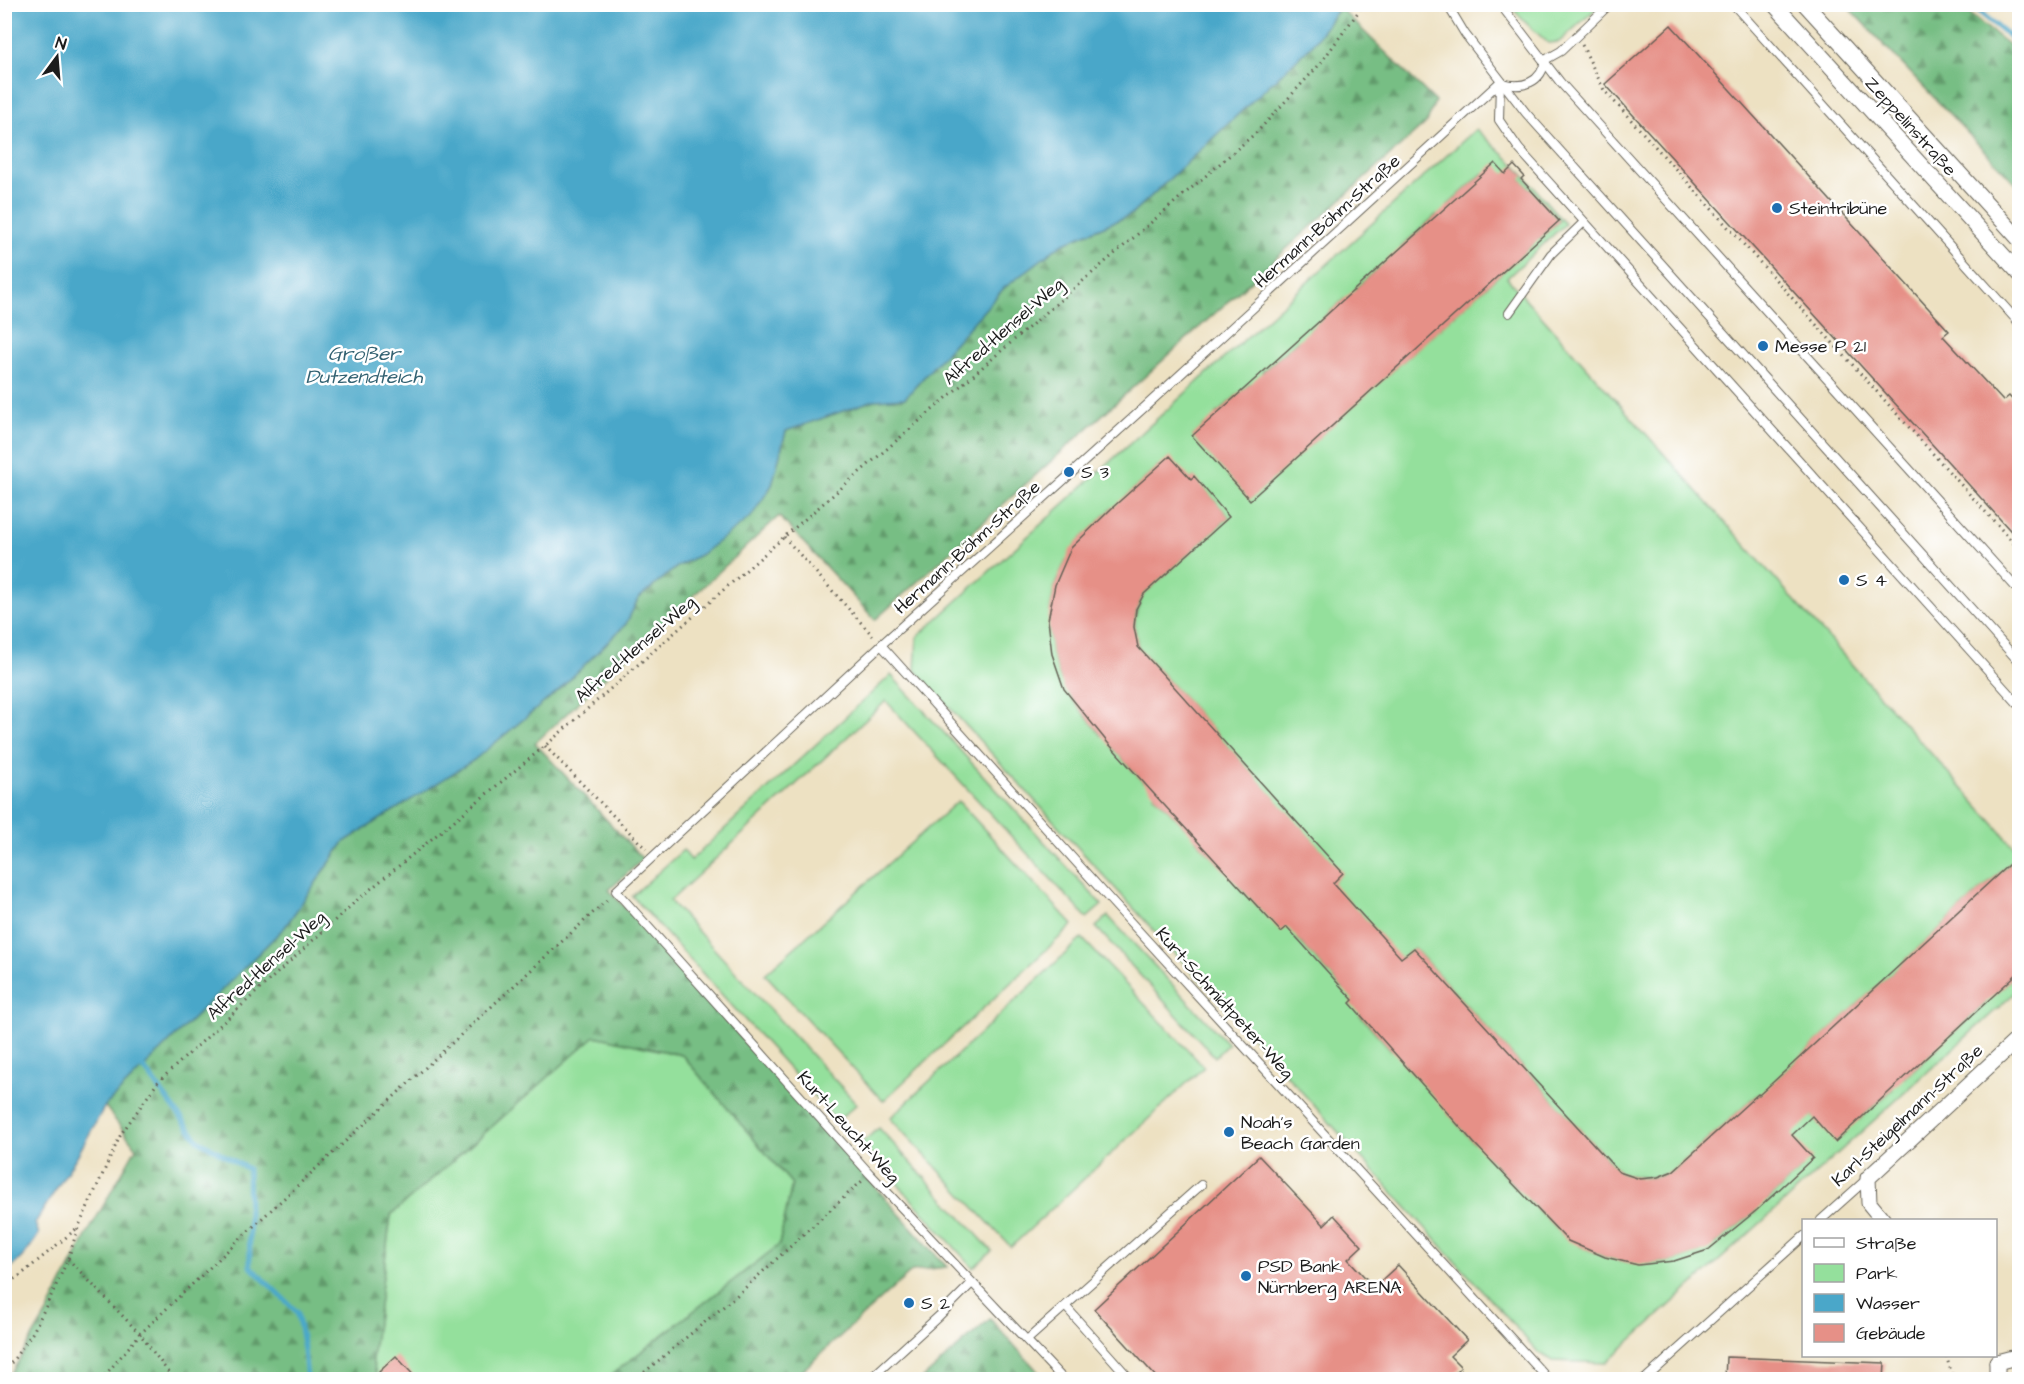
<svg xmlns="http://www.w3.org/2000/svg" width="2024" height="1384" font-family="'Architects Daughter',sans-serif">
<defs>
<pattern id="forest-firs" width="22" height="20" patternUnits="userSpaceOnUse" patternTransform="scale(1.5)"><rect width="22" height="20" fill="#77be84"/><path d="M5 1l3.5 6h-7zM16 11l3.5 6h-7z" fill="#619a6b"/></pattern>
</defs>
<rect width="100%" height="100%" fill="#fff"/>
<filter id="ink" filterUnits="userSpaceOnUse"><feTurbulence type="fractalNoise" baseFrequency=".0167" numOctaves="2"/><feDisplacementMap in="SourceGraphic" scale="12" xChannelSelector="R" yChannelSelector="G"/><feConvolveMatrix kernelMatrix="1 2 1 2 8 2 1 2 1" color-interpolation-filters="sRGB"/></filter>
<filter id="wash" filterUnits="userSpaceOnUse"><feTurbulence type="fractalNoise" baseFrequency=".008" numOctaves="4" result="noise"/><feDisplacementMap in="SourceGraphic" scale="24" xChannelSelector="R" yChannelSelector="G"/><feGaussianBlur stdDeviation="1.35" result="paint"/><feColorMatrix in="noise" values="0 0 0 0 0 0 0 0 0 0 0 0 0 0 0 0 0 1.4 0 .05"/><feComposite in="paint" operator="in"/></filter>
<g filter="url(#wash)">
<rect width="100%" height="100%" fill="#ede1c2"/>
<g fill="#94e09c" stroke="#587e5c" stroke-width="1.5" fill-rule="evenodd">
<polygon points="1509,5 1600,5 1559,42 1548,43 1525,22"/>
<path d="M 1476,129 L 1515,165 L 1565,224 L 1507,278 L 2019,852 L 2019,855 L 1777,1079 L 1836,1141 L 1847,1131 L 1826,1108 L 1837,1098 L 1859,1120 L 1893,1089 L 1873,1066 L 1884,1056 L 1905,1078 L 1939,1046 L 1919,1023 L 1930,1013 L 1951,1035 L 1985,1004 L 1965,982 L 1976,971 L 1996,993 L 2019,972 L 2019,989 L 1606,1363 L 1553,1361 L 1538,1352 L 1260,1046 L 915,670 L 917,637 ZM 1483,173 L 1503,195 L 1521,179 L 1559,221 L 1250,499 L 1193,436 L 1205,425 L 1225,448 L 1237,438 L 1216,414 L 1251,383 L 1272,406 L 1283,396 L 1262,372 L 1297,341 L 1318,364 L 1329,353 L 1309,331 L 1344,299 L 1364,321 L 1375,311 L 1355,289 L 1390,258 L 1410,279 L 1421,269 L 1401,247 L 1436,215 L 1456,237 L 1468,227 L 1448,205 ZM 1159,466 L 1180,489 L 1194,477 L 1229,517 L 1144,594 C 1133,615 1133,624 1138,647 L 1342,873 L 1305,911 L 1295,900 L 1271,920 L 1239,886 L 1262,865 L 1253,854 L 1229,874 L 1196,840 L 1220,819 L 1210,808 L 1186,828 L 1154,795 L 1177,774 L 1168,763 L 1144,783 L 1112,747 L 1135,727 L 1126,715 L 1102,736 L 1068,694 L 1095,680 L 1089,666 L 1061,680 L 1052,654 L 1049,627 L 1080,628 L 1081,613 L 1050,611 L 1055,585 L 1066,560 L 1092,576 L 1101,563 L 1074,546 L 1112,508 L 1133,531 L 1144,521 L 1124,498 ZM 1345,897 L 1391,948 L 1344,990 L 1298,939 ZM 1414,948 L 1619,1172 C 1641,1179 1651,1180 1673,1171 L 1758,1094 L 1794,1132 L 1781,1145 L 1802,1168 L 1767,1201 L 1746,1178 L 1735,1188 L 1756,1211 L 1714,1245 L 1699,1218 L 1686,1224 L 1700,1252 L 1674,1261 L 1647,1264 L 1648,1233 L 1633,1232 L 1632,1263 L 1605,1257 L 1580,1246 L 1596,1220 L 1583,1212 L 1566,1238 L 1528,1200 L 1550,1178 L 1540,1168 L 1517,1189 L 1485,1154 L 1507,1132 L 1497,1121 L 1474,1143 L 1444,1108 L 1466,1086 L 1456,1075 L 1433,1096 L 1402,1061 L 1425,1039 L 1414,1028 L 1391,1050 L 1360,1015 L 1382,992 L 1372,981 Z"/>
<polygon points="891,675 1102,905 1087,918 886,701 670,901 857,1104 837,1121 632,896 683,850 691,860"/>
<polygon points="958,801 1073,925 883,1101 765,974"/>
<polygon points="1108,916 1228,1044 1215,1057 1096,927"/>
<polygon points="1082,938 1204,1067 1011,1247 890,1118"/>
<polygon points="595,1036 682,1055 792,1184 779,1245 606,1379 378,1379 372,1360 391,1215"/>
<polygon points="879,1128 992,1251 973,1268 861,1143"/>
</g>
<g fill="url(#forest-firs)" stroke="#4a6d50" stroke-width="1.5">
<polygon points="1846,5 1958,5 2019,53 2019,187"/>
<polygon points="1340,8 1435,101 1427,122 875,620 779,516 535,743 643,859 609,890 947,1267 912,1271 793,1379 606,1379 779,1245 792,1184 682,1055 595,1036 391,1215 372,1360 378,1379 7,1380 47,1313 86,1236 136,1148 105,1106 285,927 344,842 474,760 558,691 626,624 638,599 677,567 703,553 772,485 786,431 874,400 905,398 1004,288 1062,244 1132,214 1313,44"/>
<polygon points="990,1319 1045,1379 922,1379"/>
</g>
<path fill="#4aa7c9" stroke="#336272" stroke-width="1.5" d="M 7,4 L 1341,4 L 1341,5 L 1313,44 L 1132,214 L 1062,244 L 1004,288 L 905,398 L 874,400 L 786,431 L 772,485 L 751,517 L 703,553 L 677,567 L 638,599 L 626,624 L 558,691 L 474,760 L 344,842 L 285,927 L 105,1106 L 77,1156 L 35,1223 L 39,1234 C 30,1248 20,1263 5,1271 L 4,6 Z"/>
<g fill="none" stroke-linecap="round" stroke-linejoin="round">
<g stroke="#4aa7c9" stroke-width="5">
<polyline points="1973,4 1977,10 2020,45"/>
<polyline points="143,1067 198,1140 248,1169 250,1266 297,1312 304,1349 307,1380"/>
</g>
</g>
<g id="blocks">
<g fill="#e69087">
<polygon points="1671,25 1949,331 1943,336 2003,401 2009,396 2019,407 2019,540 1605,84"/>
<polygon points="1495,163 1505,174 1514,165 1524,176 1521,179 1559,221 1250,500 1192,436"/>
<polygon points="1170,456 1191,479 1194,476 1229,517 1144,594 1136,609 1134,627 1138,647 1343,873 1333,883 1401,958 1414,948 1619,1172 1640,1179 1658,1177 1673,1171 1758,1094 1759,1095 2019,855 2019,972 1835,1142 1812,1116 1792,1135 1813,1158 1757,1210 1708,1250 1674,1261 1638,1265 1605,1257 1568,1241 1474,1143 1350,1003 1353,1000 1287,927 1281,932 1154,794 1108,743 1064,689 1052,654 1048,620 1055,585 1071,548 1112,508"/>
<polygon points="1259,1156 1324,1225 1334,1215 1362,1246 1348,1259 1374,1287 1398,1265 1467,1340 1450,1356 1461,1367 1448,1380 1159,1380 1094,1309"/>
<polygon points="396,1356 418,1380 387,1380 379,1372"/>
<polygon points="1726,1357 1885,1363 1884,1380 1725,1380"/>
</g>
</g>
</g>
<g filter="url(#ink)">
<use href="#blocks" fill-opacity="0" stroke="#656156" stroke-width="1.5"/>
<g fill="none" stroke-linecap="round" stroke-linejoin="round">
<defs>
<g id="lane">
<polyline points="1447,4 1465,34 1526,113 2020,663"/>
<polyline points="1500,4 1560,82 2020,592"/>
<polyline points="1733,4 2020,324"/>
<polyline points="1545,60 1561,51 1610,4"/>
<polyline points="1500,82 1499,120 1519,149 2020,706"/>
<path d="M 1502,83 C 1522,89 1542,83 1545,60"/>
<polyline points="1509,313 1551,254 1584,222"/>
<polyline points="881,645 1113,903 1549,1380"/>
<polyline points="1821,1220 1868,1178"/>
<polyline points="1066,1307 1131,1380"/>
<polyline points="1027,1340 1201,1185"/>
<polyline points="869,1380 939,1316 972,1283"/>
<polyline points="1064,1380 870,1174 616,891 881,645 1147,405 1500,82"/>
<polyline points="1644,1380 1804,1236"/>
</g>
<g id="street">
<polyline points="1774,4 2020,274"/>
<polyline points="1805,4 2020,240"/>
<polyline points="1883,1220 1869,1203 1868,1178 2020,1037"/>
<polyline points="1997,1362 2020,1356"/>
<polyline points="1997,1362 1997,1380"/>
</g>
</defs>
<use href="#lane" stroke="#656156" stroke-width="10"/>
<use href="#street" stroke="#656156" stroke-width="17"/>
<g stroke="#656156" stroke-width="3" stroke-dasharray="1.5 4.5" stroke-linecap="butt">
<polyline points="1582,45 1604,90 2020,550"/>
<polyline points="784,537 873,636"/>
<polyline points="545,746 646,849"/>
<polyline points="68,1259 140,1334 174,1380"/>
<polyline points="4,1286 22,1274 76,1229"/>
<polyline points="1946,1356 1954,1380"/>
<polyline points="4,1373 33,1332 53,1292 68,1259 78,1228 121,1134 158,1082 356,901 545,746 784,537 1258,131 1320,64 1364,4"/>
<polyline points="101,1380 140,1334 244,1235 608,899"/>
<polyline points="635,1380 735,1297 862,1181"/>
</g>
<use href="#lane" stroke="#fff" stroke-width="8"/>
<use href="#street" stroke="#fff" stroke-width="15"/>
</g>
</g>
<g fill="#1f6fb2" stroke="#fff" stroke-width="2">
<circle cx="1777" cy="208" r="6"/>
<circle cx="1763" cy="346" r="6"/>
<circle cx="1069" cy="472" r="6"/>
<circle cx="1844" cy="580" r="6"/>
<circle cx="1229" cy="1132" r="6"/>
<circle cx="1246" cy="1276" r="6"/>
<circle cx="909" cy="1303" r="6"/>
</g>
<g text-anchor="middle" stroke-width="5" stroke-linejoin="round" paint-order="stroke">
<g font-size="18" fill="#1c1c1c" stroke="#fff">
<text transform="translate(1911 126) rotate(48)" y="6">Zeppelinstraße</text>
<text transform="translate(1327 221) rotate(-42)" y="6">Hermann-Böhm-Straße</text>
<text transform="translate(1003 331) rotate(-41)" y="6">Alfred-Hensel-Weg</text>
<text transform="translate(967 547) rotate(-42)" y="6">Hermann-Böhm-Straße</text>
<text transform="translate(635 649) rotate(-41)" y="6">Alfred-Hensel-Weg</text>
<text transform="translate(266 965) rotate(-42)" y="6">Alfred-Hensel-Weg</text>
<text transform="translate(1225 1003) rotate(48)" y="6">Kurt-Schmidtpeter-Weg</text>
<text transform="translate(1907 1115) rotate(-43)" y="6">Karl-Steigelmann-Straße</text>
<text transform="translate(849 1127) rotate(48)" y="6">Kurt-Leucht-Weg</text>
</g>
<g font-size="18" fill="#1c1c1c" stroke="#fff" text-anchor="start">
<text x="1789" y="214">Steintribüne</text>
<text x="1775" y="352">Messe P 21</text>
<text x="1081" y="478">S 3</text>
<text x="1856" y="586">S 4</text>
<text x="1241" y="1128">Noah's<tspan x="1241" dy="21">Beach Garden</tspan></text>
<text x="1258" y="1272">PSD Bank<tspan x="1258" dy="21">Nürnberg ARENA</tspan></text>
<text x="921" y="1309">S 2</text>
</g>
<g font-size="20" font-style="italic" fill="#336272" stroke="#fff">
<text x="364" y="360">Großer<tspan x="364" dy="23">Dutzendteich</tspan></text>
</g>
</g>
<rect width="2024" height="1384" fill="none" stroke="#fff" stroke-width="24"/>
<rect x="1802" y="1219" width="195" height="138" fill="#ffffff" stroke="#a4a4a4" stroke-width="1.5"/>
<rect x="1814" y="1238" width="30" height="9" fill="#ffffff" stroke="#a4a4a4" stroke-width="1.5"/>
<text x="1856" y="1249" font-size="18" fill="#1c1c1c">Straße</text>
<rect x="1814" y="1264" width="30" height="18" fill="#94e09c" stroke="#a4a4a4" stroke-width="1.5"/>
<text x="1856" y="1279" font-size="18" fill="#1c1c1c">Park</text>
<rect x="1814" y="1294" width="30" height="18" fill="#4aa7c9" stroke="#a4a4a4" stroke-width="1.5"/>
<text x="1856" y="1309" font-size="18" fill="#1c1c1c">Wasser</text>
<rect x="1814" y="1324" width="30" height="18" fill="#e69087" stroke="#a4a4a4" stroke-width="1.5"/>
<text x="1856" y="1339" font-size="18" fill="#1c1c1c">Gebäude</text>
<g transform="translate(57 57) rotate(16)" stroke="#ffffff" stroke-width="4.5" paint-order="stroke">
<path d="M0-4.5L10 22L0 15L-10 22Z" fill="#1c1c1c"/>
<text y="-9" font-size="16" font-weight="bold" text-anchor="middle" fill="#1c1c1c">N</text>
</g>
</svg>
